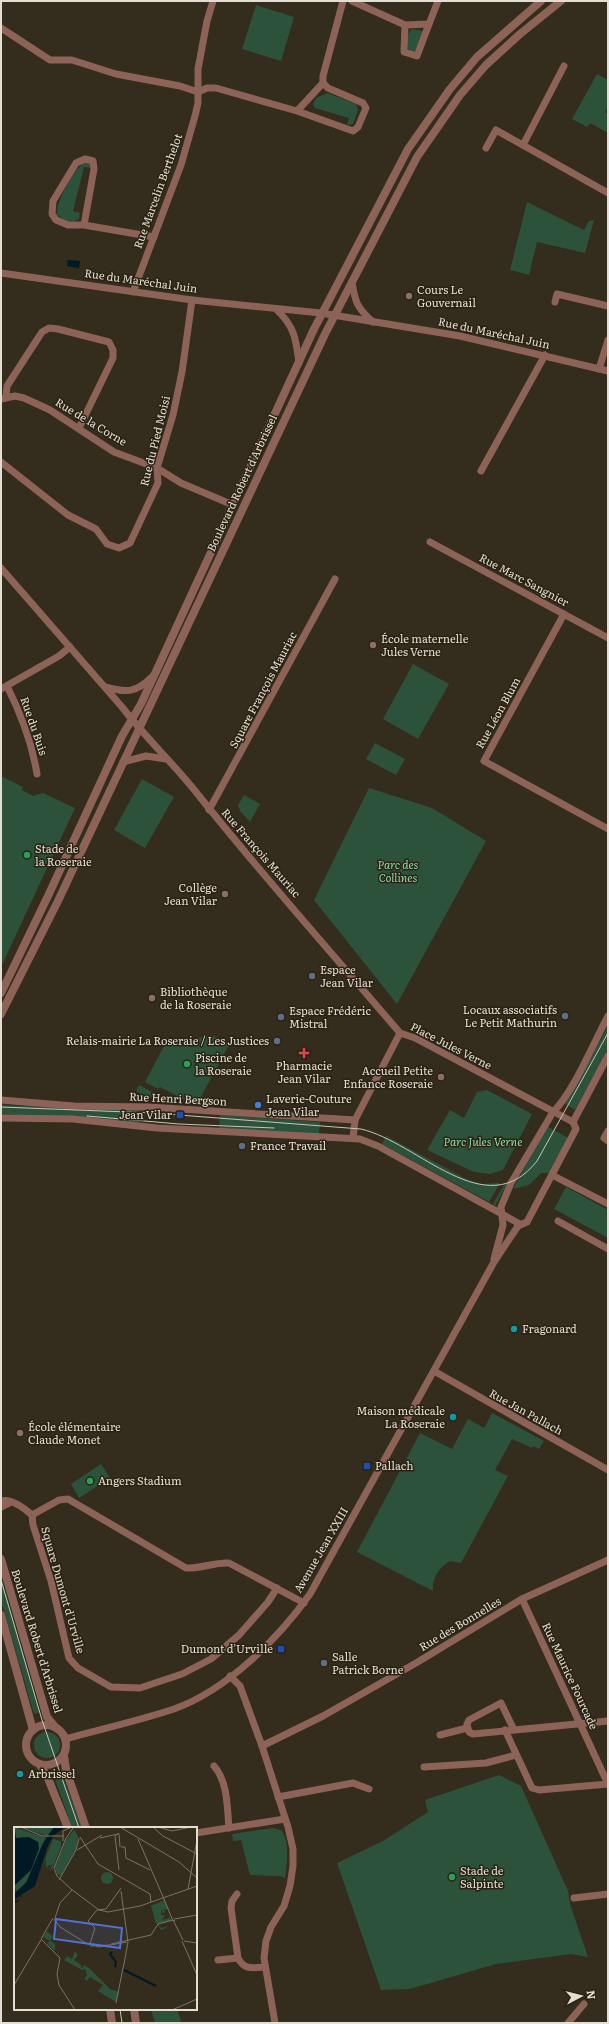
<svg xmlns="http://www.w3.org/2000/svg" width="609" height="2024" font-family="Literata,serif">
<rect width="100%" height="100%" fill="#342c1c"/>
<g fill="#2c523b">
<polygon points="256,5 294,17 281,61 242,49"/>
<path d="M 412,29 L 423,31 L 416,50 L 412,52 L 408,49 C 407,43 407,33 412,29 Z"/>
<polygon points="597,74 608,80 608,107 605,112 608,114 608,133 590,123 587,127 572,119"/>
<polygon points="327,93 356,104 358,110 353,124 347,125 349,118 315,108 313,104 316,98"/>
<path d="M 85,162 L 90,164 L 91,168 L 84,167 L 73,211 L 80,213 L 79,219 C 71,224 63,221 57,214 C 56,202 74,168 85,162 Z"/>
<polygon points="527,202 584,230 589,221 594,220 585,253 537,242 529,275 510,270"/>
<polygon points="413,664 449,684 418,739 383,719"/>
<polygon points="375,743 405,759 396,775 366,759"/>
<polygon points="1,776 23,787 22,790 33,796 43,793 75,808 1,967"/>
<polygon points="142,779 174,797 145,848 114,830"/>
<polygon points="369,788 432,808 486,841 397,1004 314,900"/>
<polygon points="244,795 260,804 250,822 240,811 238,805"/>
<polygon points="608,1026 608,1050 603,1057 603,1059 575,1110 565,1104 593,1054 594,1054 594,1052"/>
<polygon points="211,1035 230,1043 196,1106 160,1087 158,1089 145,1082 164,1046 171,1043 190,1043 204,1036"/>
<polygon points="139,1085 156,1094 155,1097 146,1096 136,1091"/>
<polygon points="487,1090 532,1114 503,1170 490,1174 474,1172 427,1150 450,1110 464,1118 477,1092"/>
<polygon points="1,1105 140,1110 139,1124 83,1118 1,1114"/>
<polygon points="220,1115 320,1122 319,1134 219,1128"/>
<polygon points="547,1126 568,1138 549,1173 541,1173 529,1185 513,1189"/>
<polygon points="386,1136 468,1180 482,1184 500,1183 489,1202 382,1144"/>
<polygon points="508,1182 495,1206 493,1204 505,1183"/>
<polygon points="566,1187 608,1210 608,1238 554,1209"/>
<path d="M 492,1413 L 544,1441 L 539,1449 L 533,1446 L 532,1448 L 512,1439 L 495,1470 L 508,1476 L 461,1563 L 450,1561 C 439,1568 432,1577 433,1591 L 357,1552 L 420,1433 L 452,1449 L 468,1419 L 484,1428 Z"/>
<polygon points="101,1464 110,1478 79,1498 71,1484"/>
<polygon points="1,1576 40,1712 34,1714 1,1600"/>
<circle cx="47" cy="1745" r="13"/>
<polygon points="62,1774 82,1828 72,1828 54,1776"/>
<polygon points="499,1775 521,1786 568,1891 570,1904 588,1957 571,1954 496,1964 410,1989 381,1990 337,1863 383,1841 428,1812 425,1800"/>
<path d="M 273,1828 L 281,1830 C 290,1841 287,1864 285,1878 L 279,1876 L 250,1875 L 241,1840 L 233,1841 L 232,1834 Z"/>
<polygon points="151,2009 177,2009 181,2021 179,2023 155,2023"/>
</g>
<polygon fill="#001a25" points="68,260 80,261 79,268 67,266"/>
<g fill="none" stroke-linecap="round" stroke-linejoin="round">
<g stroke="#8d6357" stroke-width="7">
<polyline points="352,1 405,25 429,24 438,1"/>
<polyline points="405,25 404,52 417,56 429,24"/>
<polyline points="1,28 50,60 72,60 116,74 180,86 198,92 207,88 216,88 297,111 353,131 358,127 366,108 363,103 328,88 323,83 297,111"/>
<polyline points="323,83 323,76 343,1"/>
<polyline points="523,145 564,66"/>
<polyline points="486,148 496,130 608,193"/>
<polyline points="84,225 94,169 93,161 85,159 76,163 53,201 52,214 56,220 68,225 84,225 154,237"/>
<polyline points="1,273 192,300 321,313 460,336 608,371"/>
<path d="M 352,282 C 355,302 357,308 373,322"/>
<polyline points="133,292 181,165 195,116 198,103 198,69 207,21 213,1"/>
<polyline points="555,302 557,294 608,306"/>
<path d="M 277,310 C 295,327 296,340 299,363"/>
<polyline points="599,369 608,340"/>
<polyline points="6,397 7,386 42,332 49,328 58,329 109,342 113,350 113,358 79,428"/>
<polyline points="1,399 15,396 24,398 50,410 114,452 157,468 181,483 233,505"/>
<polyline points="1,462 68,515 96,529 107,544 119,548 130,543 158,483 157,468 173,415 182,372 192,300"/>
<polyline points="481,471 545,355"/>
<polyline points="430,542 608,638"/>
<path d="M 1,568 L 122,707 C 145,737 172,762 196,792 C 261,874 332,953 400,1033 L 415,1038 L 573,1122"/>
<polyline points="564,614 484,761 608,829"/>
<path d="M 7,686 C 21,714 32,743 37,774"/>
<path d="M 105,687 C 127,693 136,693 153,676"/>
<polyline points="1,689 59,656 70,647"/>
<polyline points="123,762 146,756 166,759"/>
<polyline points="209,810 335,579"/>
<polyline points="1,1100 74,1106 148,1107 355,1120"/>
<polyline points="1,1118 73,1119 157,1128 360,1139 378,1146 520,1224"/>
<polyline points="573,1122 608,1056"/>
<polyline points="608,1131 604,1138 608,1141"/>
<polyline points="353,1138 355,1120 400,1033"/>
<polyline points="552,1175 608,1204"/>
<polyline points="558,1221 608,1249"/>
<path d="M 494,1259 L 503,1225 L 501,1207 L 511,1183 L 553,1112 C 573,1093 594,1042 608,1016"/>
<polyline points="434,1371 608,1470"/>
<path d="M 1,1501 C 11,1498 24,1508 32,1515 L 59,1500 L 68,1499 L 186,1568 C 201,1569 214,1562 229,1563 L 304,1603"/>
<polyline points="1,1507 9,1503"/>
<polyline points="32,1515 33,1525 51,1581 69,1658 78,1668 111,1687 140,1688 182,1674 211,1659 239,1635 268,1602 277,1588"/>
<polyline points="522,1599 608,1784"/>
<polyline points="230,1676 240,1686 262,1746 288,1827 293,1849 293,1866 290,1886 284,1906 271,1927 266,1941 264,1958 275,2023"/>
<polyline points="505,1730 532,1788 539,1790 608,1784"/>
<polyline points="514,1730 501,1703 469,1720 467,1724 469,1732 473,1734 608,1721"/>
<polyline points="440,1735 467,1728"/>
<path d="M 65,1739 C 101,1729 138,1721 174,1709 C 227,1690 278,1639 310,1594 L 494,1262 L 518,1226 L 527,1222 L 576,1129 L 573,1122"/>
<polyline points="262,1746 323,1716 416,1663 522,1599 608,1560"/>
<path d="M 214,1766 C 228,1782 227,1807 229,1828"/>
<polyline points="424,1767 486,1763 516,1755"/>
<polyline points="278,1797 353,1783 369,1789"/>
<polyline points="196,1833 285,1819"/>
<path d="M 237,1894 L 232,1901 L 231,1908 L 238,1958 C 244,1970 252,1968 265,1967"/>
<polyline points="574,1898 608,1894"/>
<polyline points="218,1960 238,1958"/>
<polyline points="568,2023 584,2004"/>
</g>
<g stroke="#8d6357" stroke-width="8">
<polyline points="1,993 48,896 122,736 141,704 314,329 408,149 450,89 477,57 541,1"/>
<polyline points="1,1014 58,901 325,334 417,157 460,95 486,65 520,34 561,1"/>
<polyline points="1,1559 47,1717 56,1728"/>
<polyline points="1,1615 33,1730"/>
<circle cx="46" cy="1745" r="20"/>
<polyline points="64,1755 66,1770 86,1828"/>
<polyline points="40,1765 47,1776 68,1828"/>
<polyline points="110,2009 112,2023"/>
<polyline points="134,2009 136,2023"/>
</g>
<g stroke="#c9c4b8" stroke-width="1">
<path d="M 1,1107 L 153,1113 L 361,1129 C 418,1142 486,1226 537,1161 L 608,1033"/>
<polyline points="87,1116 179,1124 274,1128"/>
<polyline points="1,1580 42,1720 79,1828"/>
<polyline points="120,2009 122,2023"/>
</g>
</g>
<g fill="#8d6e63" stroke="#2a2212" stroke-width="1.5">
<circle cx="409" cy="296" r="4"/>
<circle cx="373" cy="645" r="4"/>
<circle cx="225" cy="894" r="4"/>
<circle cx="152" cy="998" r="4"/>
<circle cx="441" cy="1077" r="4"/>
<circle cx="20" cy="1433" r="4"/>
</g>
<g fill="#2e9e5b" stroke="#2a2212" stroke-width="1.5">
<circle cx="27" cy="855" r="4"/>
<circle cx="187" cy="1064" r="4"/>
<circle cx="90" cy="1481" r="4"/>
<circle cx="452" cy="1877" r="4"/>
</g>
<g fill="#5c6f8a" stroke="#2a2212" stroke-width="1.5">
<circle cx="312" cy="976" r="4"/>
<circle cx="565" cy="1016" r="4"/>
<circle cx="281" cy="1017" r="4"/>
<circle cx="277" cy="1041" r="4"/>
<circle cx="242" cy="1146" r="4"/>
<circle cx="324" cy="1663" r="4"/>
</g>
<path fill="#e0444e" stroke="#2a2212" stroke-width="1.5" d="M302 1047h4v4h4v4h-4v4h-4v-4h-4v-4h4z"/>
<circle fill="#3f7fe0" stroke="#2a2212" stroke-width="1.5" cx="258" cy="1105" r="4"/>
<g fill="#1a4fb4" stroke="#2a2212" stroke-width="1.5">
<rect x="176" y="1111" width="8" height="8" rx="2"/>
<rect x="363" y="1462" width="8" height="8" rx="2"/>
<rect x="277" y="1645" width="8" height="8" rx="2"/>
</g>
<g fill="#0f9aa8" stroke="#2a2212" stroke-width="1.5">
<circle cx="514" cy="1329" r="4"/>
<circle cx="453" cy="1417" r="4"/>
<circle cx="20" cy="1774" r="4"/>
</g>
<g text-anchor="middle" stroke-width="3" stroke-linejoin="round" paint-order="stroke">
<g font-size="11" fill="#e3ded3" stroke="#2a2212">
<text transform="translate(158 191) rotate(-70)" y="4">Rue Marcelin Berthelot</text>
<text transform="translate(141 281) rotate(8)" y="4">Rue du Maréchal Juin</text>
<text transform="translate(494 333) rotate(12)" y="4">Rue du Maréchal Juin</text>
<text transform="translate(91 422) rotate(31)" y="4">Rue de la Corne</text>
<text transform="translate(155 441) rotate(-76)" y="4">Rue du Pied Moisi</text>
<text transform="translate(242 483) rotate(-65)" y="4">Boulevard Robert d'Arbrissel</text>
<text transform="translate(524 580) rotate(28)" y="4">Rue Marc Sangnier</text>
<text transform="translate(263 690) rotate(-62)" y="4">Square François Mauriac</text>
<text transform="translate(498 713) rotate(-61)" y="4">Rue Léon Blum</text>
<text transform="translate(34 726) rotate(71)" y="4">Rue du Buis</text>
<text transform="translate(261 853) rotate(49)" y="4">Rue François Mauriac</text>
<text transform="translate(451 1046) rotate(27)" y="4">Place Jules Verne</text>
<text transform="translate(178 1099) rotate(3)" y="4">Rue Henri Bergson</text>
<text transform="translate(526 1412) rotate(29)" y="4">Rue Jan Pallach</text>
<text transform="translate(321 1550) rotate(-60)" y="4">Avenue Jean XXIII</text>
<text transform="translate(63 1590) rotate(74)" y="4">Square Dumont d'Urville</text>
<text transform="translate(460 1624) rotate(-31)" y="4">Rue des Bonnelles</text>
<text transform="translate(37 1641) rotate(73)" y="4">Boulevard Robert d'Arbrissel</text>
<text transform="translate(570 1676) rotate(65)" y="4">Rue Maurice Fourcade</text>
</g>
<g font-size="11" fill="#e3ded3" stroke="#2a2212" text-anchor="start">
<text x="417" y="294">Cours Le<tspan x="417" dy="13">Gouvernail</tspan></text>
<text x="381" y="643">École maternelle<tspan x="381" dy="13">Jules Verne</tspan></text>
<text x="35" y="853">Stade de<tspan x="35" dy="13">la Roseraie</tspan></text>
<text x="217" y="892" text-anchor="end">Collège<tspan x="217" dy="13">Jean Vilar</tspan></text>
<text x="320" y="974">Espace<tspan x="320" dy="13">Jean Vilar</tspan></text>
<text x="160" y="996">Bibliothèque<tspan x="160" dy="13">de la Roseraie</tspan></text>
<text x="557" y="1014" text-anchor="end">Locaux associatifs<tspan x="557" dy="13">Le Petit Mathurin</tspan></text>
<text x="289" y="1015">Espace Frédéric<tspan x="289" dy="13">Mistral</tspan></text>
<text x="269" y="1045" text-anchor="end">Relais-mairie La Roseraie / Les Justices</text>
<text x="195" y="1062">Piscine de<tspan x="195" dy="13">la Roseraie</tspan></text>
<text x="304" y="1070" text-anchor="middle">Pharmacie<tspan x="304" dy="13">Jean Vilar</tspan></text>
<text x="433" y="1075" text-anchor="end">Accueil Petite<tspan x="433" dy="13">Enfance Roseraie</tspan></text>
<text x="266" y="1103">Laverie-Couture<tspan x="266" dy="13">Jean Vilar</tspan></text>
<text x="172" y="1119" text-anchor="end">Jean Vilar</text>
<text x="250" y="1150">France Travail</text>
<text x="522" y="1333">Fragonard</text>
<text x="445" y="1415" text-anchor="end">Maison médicale<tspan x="445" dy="13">La Roseraie</tspan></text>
<text x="28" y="1431">École élémentaire<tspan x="28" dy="13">Claude Monet</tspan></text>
<text x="375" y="1470">Pallach</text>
<text x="98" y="1485">Angers Stadium</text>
<text x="273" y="1653" text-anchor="end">Dumont d'Urville</text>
<text x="332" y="1661">Salle<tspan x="332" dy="13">Patrick Borne</tspan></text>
<text x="28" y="1778">Arbrissel</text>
<text x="460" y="1875">Stade de<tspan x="460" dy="13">Salpinte</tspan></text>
</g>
<g font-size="11" font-style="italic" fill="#91dbac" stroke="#2a2212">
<text x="398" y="869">Parc des<tspan x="398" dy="13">Collines</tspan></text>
<text x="483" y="1146">Parc Jules Verne</text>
</g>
</g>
<g transform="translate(14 1827)">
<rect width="183" height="183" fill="#342c1c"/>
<path d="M 0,0 L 32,11 L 13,54 L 0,67 L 3,64 L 0,62 L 3,64 L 0,59 L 18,40 L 25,21 L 24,15 L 14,10 L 2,11 L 1,5 L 0,5 L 0,18 ZM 8,0 L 40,0 L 33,9 ZM 60,3 L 64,9 L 62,22 L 47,49 L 43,47 L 41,40 L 52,13 ZM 39,12 L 47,14 L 47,20 L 38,42 L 36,43 L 38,38 L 35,38 L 32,41 L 32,32 L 27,42 ZM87 51a6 6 0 1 1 12 0a6 6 0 1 1-12 0ZM 150,73 L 155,82 L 149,83 L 152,85 L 149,86 L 147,83 L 147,88 L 151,88 L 148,93 L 155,91 L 154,88 L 158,94 L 145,97 L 147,101 L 155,99 L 147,103 L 144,98 L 146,96 L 142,97 L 137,79 ZM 33,104 L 39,110 L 36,113 L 41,117 L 41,124 L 33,116 L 36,114 L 29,110 ZM 61,124 L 64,128 L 60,133 L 67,138 L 67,142 L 70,138 L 76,142 L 96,162 L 105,165 L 102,175 L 84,164 L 89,158 L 76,150 L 73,154 L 70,152 L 73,148 L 71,142 L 68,143 L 50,133 L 53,130 L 50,127 L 58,132 Z" fill="#2c523b"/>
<path d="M 40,0 L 51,0 L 39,9 L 33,21 L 21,59 L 7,68 L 8,71 L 6,69 L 1,72 L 2,74 L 7,72 L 1,76 L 0,67 L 12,56 L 29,16 ZM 1,4 L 2,11 L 15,10 L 24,15 L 25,21 L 17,43 L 0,59 Z" fill="#001a25"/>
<path fill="none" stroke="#001a25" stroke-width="2" d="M 98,125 L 96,127 L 102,135 L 101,140M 110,143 L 142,159"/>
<path fill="none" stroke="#7a7365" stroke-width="1" d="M 7,0 L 28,9 L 50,9M 106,0 L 165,35 L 183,51M 139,0 L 149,9 L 183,27M 144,0 L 158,4 L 177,0M 105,7 L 106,20M 66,10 L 84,37 L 136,67 L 137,75M 86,11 L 104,7M 124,12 L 150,72M 49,14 L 49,4 L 58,0M 107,20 L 111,20 L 112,31 L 136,43M 63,23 L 88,8M 105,43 L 101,9 L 105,6M 45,53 L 62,23 L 65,11M 107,61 L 92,82 L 83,83 L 74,94 L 81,101 L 76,117 L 85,120 L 113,115M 57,62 L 85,83 L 94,85 L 126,79 L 183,59M 57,62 L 43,49 L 40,41 L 52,11 L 60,0M 174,62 L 183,13M 107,64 L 114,115 L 110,137M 150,72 L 159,94 L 161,94 L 159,93M 41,91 L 46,76 L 58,63M 40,92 L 46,100 L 75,118M 160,92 L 183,88M 160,95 L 169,113M 27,112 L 46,131 L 43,147 L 45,158 L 61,183M 27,112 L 39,91M 168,114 L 183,148M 170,114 L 183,116M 97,117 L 137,108 L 144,97 L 159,93M 76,119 L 96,118M 0,158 L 27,113M 102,176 L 110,136M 158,183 L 183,172"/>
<path fill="#4e72d7" fill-opacity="0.15" stroke="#4e72d7" stroke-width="2" d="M 42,92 L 108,101 L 106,121 L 40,112 Z"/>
<rect width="183" height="183" fill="none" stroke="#e3ded3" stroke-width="2"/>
</g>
<rect width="609" height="2024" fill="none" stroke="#e3ded3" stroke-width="4"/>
<g transform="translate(581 1996) rotate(83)" stroke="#2a2212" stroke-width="3" paint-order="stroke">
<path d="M0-3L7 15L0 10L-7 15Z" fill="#e3ded3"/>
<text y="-6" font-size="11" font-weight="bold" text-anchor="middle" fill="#e3ded3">N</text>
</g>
</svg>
